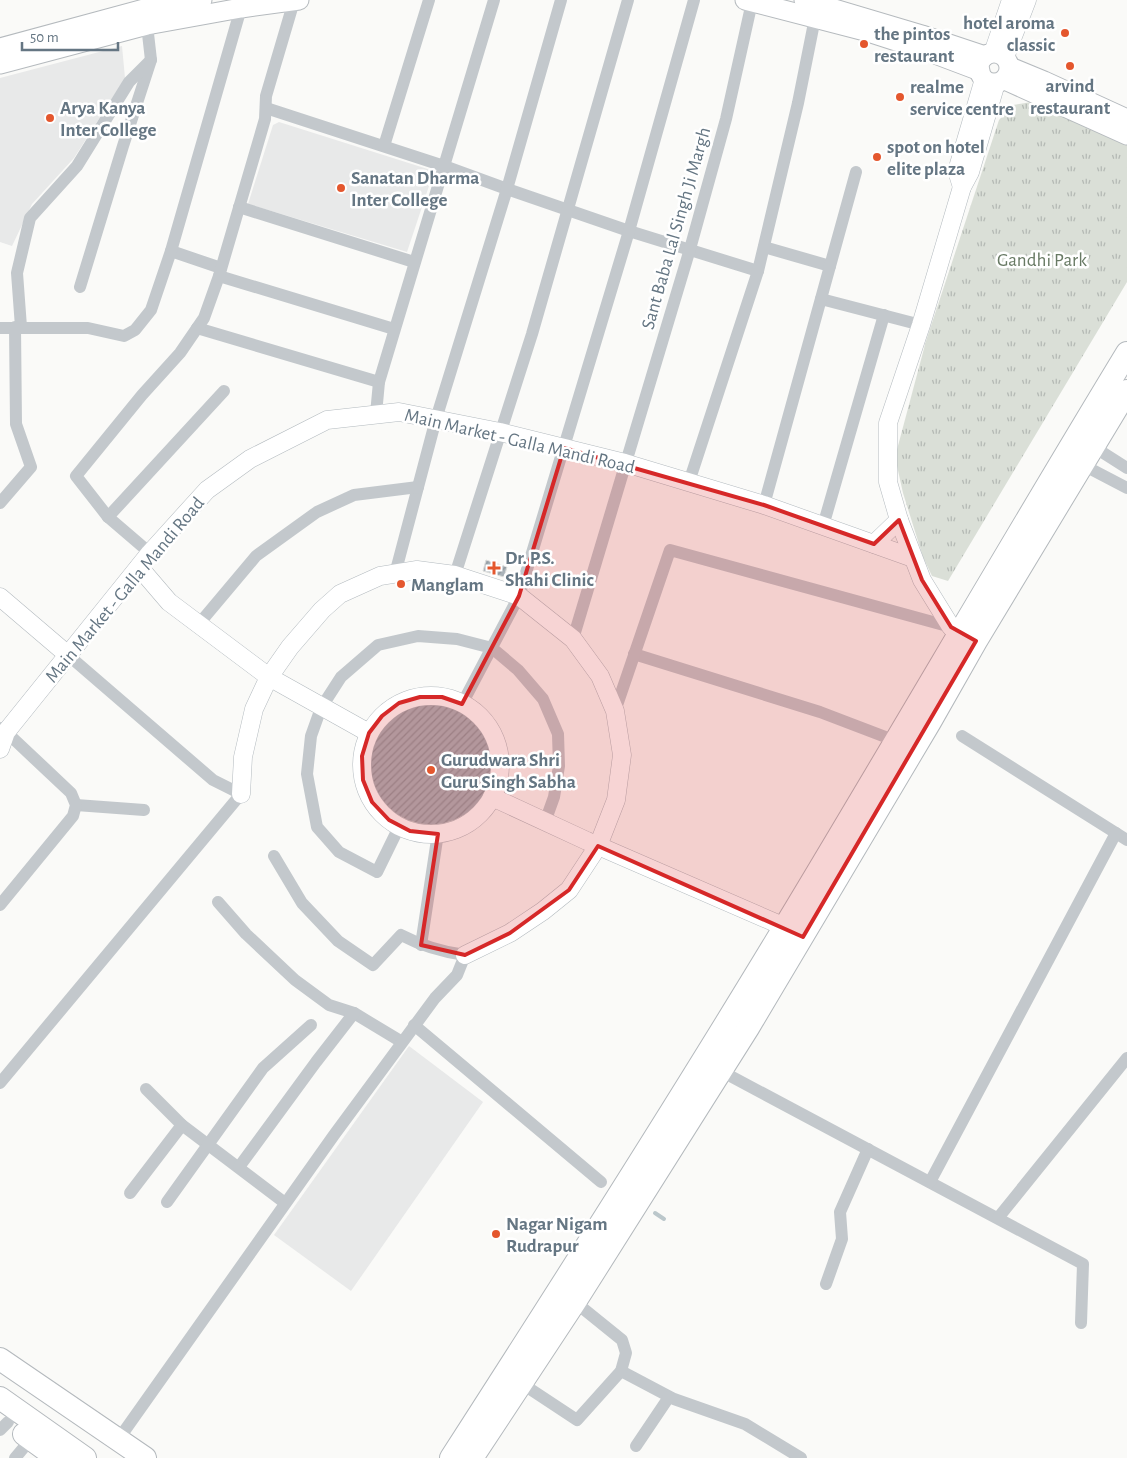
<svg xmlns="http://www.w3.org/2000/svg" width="1127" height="1458" font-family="'Alegreya Sans',sans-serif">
<defs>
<pattern id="park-tufts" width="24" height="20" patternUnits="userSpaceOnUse" patternTransform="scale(1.25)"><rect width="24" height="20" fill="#dadfd7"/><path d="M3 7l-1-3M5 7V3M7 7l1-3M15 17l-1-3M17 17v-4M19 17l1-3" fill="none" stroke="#b4b9b4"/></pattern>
<pattern id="building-hatch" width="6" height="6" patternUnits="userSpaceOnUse" patternTransform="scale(1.25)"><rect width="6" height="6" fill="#aab3b9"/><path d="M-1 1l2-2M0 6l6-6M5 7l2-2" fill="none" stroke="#8e969c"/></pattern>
</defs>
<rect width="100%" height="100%" fill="#fafaf8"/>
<g fill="#e8e9e9">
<polygon points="122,46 125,78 74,158 32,204 12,246 0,242 0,78"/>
<polygon points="279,122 434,171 407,252 248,204 273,125"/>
<polygon points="409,1046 483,1102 351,1291 274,1235"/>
</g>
<polygon fill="url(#park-tufts)" points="1038,101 1114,138 1127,145 1127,282 948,581 932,576 923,557 903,493 895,457 926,341 999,120 1013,105"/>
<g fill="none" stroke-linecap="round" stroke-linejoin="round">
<polyline stroke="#bbc7cb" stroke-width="4" points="655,1213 664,1219"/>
</g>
<g fill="url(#building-hatch)" stroke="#dcdcda">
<polygon points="486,560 507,567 504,577 483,571"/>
<circle cx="431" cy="764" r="61"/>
</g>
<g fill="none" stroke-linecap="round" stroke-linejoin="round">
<defs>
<g id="secondary">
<polyline points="993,53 1011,0"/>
<polyline points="1005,57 1027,0"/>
<polyline points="962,187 957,171 984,79"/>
<polyline points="874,544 899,520"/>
<polyline points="139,567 169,602 269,677 369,733"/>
<polyline points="0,597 68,655"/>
<polyline points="961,631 951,627 922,580 899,520 888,482 888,423 921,325 962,187 970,172 996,83"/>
<circle cx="431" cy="765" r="69"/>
<polyline points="0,749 6,732 150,553 207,490 250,459 327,420 399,412 500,432 625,463 764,505 913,558"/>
<polyline points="241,794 243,757 254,709 269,677 290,647 322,610 340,594 380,576 417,570 455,575 519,596 573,639 600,676 615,711 622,755 616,800 598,846 569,890 543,911 510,933 465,955"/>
<polyline points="492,797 587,841 785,927"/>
</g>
<g id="primary">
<polyline points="745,0 865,31 927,51 980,71"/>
<polyline points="804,0 922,35 985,56"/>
<polyline points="0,48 144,9 202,0"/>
<circle cx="994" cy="68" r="15"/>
<polyline points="0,64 147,25 241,8 299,0"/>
<polyline points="1010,67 1044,81 1127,119"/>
<polyline points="1005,80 1127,135"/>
</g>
<g id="highway">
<polyline points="0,1359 145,1458"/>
<polyline points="0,1398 85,1458"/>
<polyline points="24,1434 57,1458"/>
<path d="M 451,1458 C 565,1281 678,1104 787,923 C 901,734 1012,542 1127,353"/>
<polyline points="472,1458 575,1302 748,1028 930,722 976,641 1127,391"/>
</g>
</defs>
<use href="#secondary" stroke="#b3babf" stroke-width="19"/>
<use href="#primary" stroke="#b5babe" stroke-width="21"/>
<use href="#highway" stroke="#b4b9bd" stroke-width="24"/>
<g stroke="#c3c8cc" stroke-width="12">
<polyline points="266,108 444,166 507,189 629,231 758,271"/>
<polyline points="384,146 429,0"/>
<polyline points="239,207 414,262"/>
<polyline points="764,247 830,266"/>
<polyline points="171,251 221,268"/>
<polyline points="219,276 394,329"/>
<polyline points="80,287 123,146 151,60 147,25"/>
<polyline points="821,299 921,325"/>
<polyline points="21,327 17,273 30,218 77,166 129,82 151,60"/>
<polyline points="0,328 88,328 124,336 135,330 151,310 171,251 241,8"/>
<polyline points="197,328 379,382"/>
<polyline points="376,414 379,382 494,0"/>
<polyline points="1094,447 1127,468"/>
<polyline points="1083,465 1127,488"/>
<polyline points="689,482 758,271 798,103 815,18"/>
<polyline points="0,503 31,467 16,424 15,327"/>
<polyline points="764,505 856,172"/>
<polyline points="108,517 224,391"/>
<polyline points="823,526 884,315"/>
<polyline points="150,553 108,517 76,476 142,395 180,353 204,318 219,276 265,119 266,96 294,1"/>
<polyline points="395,574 436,419 507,189 561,0"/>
<polyline points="455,575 532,334 628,0"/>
<polyline points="198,625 256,556 317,512 354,495 418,487"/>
<polyline points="573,639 690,249 726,119 752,2"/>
<polyline points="634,654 820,712 896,741"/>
<polyline points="462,704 519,596 629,231 694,0"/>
<polyline points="615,711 670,550 951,627"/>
<polyline points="962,736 1127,840"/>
<polyline points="76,805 144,810"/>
<polyline points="400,825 377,872 339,852 317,827 307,774 311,736 321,708 341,677 378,645 418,636 457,639 492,648 518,670 543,699 558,734 559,766 554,797 545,822"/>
<polyline points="218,902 246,934 295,980 329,1005 354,1013 402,1042"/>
<polyline points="0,905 73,816 76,805 71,793 2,728"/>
<polyline points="421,945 438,833"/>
<polyline points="414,1025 601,1182"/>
<polyline points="721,1071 1083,1264 1081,1323"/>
<polyline points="0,1083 241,794 213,780 68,655"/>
<polyline points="146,1089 182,1125 285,1203"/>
<polyline points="239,1167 316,1062 354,1013"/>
<polyline points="930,1182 1116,833"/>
<polyline points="130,1193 182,1125"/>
<polyline points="167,1202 263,1068 311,1025"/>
<polyline points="998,1218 1127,1058"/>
<polyline points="826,1284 842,1239 840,1212 868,1149"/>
<polyline points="621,1371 674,1399 745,1424 801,1458"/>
<polyline points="521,1383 577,1420 621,1371 626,1353 622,1340 575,1302"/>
<polyline points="0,1430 8,1422"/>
<path d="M 118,1440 L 334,1135 L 435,998 L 457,975 L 465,955 C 442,952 422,946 401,935 L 373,965 L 338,941 L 302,903 L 274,856"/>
<polyline points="636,1446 669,1397"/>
<polyline points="15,1458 31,1439"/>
</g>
<use href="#secondary" stroke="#fff" stroke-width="18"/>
<use href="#primary" stroke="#fff" stroke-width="19"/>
<use href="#highway" stroke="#fff" stroke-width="22"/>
</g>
<path fill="#d62828" fill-opacity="0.2" stroke="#d62828" stroke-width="4" stroke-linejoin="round" d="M 564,448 L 764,505 L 874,544 L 899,520 L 922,580 L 951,627 L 976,641 L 803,937 L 598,846 L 569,890 L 510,933 L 465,955 L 421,945 L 438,834 L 410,831 L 389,820 L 372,802 L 363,780 L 362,756 L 369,733 L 382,716 L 399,703 L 420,697 L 442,697 L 462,704 L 519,596 Z"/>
<g fill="#e4572e" stroke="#fff" stroke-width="2">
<circle cx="1065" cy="33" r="5"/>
<circle cx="864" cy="44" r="5"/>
<circle cx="1070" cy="66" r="5"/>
<circle cx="900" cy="97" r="5"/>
<circle cx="50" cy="118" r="5"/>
<circle cx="877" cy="157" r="5"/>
<circle cx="341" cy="188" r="5"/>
<path d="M491.5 560.5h5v5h5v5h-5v5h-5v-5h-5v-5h5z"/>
<circle cx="401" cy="584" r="5"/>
<circle cx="431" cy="770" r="5"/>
<circle cx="496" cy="1234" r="5"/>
</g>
<g text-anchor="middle" stroke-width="5" stroke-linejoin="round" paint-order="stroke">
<g font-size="19" font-weight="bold" fill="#657683" stroke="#fff" text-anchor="start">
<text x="1055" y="29" text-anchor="end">hotel aroma<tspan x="1055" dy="22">classic</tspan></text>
<text x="874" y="40">the pintos<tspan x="874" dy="22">restaurant</tspan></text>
<text x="1070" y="92" text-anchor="middle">arvind<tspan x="1070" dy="22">restaurant</tspan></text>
<text x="910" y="93">realme<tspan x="910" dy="22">service centre</tspan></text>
<text x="60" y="114">Arya Kanya<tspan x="60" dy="22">Inter College</tspan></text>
<text x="887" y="153">spot on hotel<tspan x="887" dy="22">elite plaza</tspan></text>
<text x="351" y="184">Sanatan Dharma<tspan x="351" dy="22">Inter College</tspan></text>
<text x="505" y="564">Dr. P.S.<tspan x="505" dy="22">Shahi Clinic</tspan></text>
<text x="411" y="591">Manglam</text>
<text x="441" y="766">Gurudwara Shri<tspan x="441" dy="22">Guru Singh Sabha</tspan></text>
<text x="506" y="1230">Nagar Nigam<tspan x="506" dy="22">Rudrapur</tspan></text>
</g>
<g font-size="19" fill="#657683" stroke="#fff">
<text transform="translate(675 228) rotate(-74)" y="7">Sant Baba Lal Singh Ji Margh</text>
<text transform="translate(520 440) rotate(13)" y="7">Main Market - Galla Mandi Road</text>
<text transform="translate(124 589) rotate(-50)" y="7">Main Market - Galla Mandi Road</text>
</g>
<g font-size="19" fill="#687a64" stroke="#fff">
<text x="1042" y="266">Gandhi Park</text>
</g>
</g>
<path d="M22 42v8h96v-8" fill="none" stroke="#657683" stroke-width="2.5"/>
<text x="30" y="42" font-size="15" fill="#657683" stroke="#ffffff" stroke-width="4" paint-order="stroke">50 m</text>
</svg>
